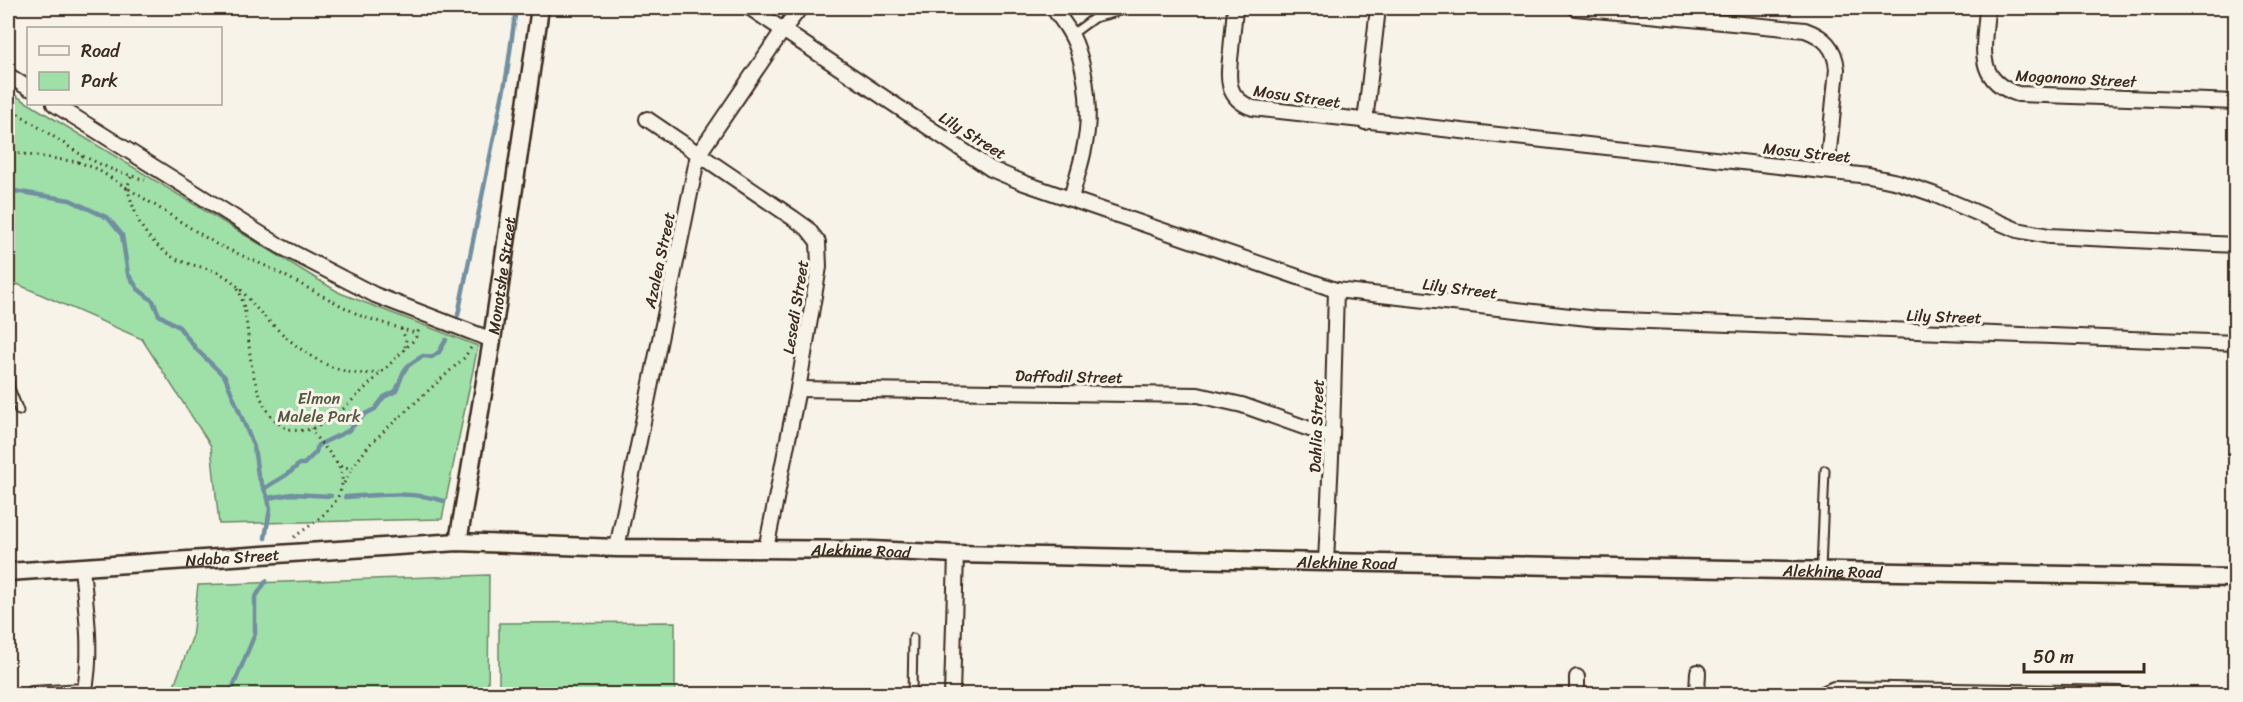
<svg xmlns="http://www.w3.org/2000/svg" width="2243" height="702" font-family="Sriracha,sans-serif">
<rect width="100%" height="100%" fill="#f7f3e8"/>
<filter id="ink" filterUnits="userSpaceOnUse"><feTurbulence type="fractalNoise" baseFrequency=".0167" numOctaves="2"/><feDisplacementMap in="SourceGraphic" scale="12" xChannelSelector="R" yChannelSelector="G"/><feConvolveMatrix kernelMatrix="1 2 1 2 8 2 1 2 1" color-interpolation-filters="sRGB"/></filter>
<g filter="url(#ink)">
<g fill="#9fe0a9" stroke="#6d8564" stroke-width="1.5">
<polygon points="8,91 340,293 478,346 442,519 219,524 211,446 142,339 8,280"/>
<polygon points="489,575 488,694 171,694 192,638 198,585"/>
<polygon points="675,622 675,694 499,694 499,623"/>
</g>
<g fill="none" stroke-linecap="round" stroke-linejoin="round">
<g stroke="#718fa0" stroke-width="4.5">
<polyline points="8,190 70,200 108,218 122,235 128,274 138,289 153,301 159,315 179,327 197,350 225,377 254,447 258,475 268,498 270,509 265,538"/>
<polyline points="458,315 507,73 516,8"/>
<path d="M 265,488 C 277,479 289,476 299,464 L 304,464 L 316,452 L 318,445 L 348,431 L 365,414 L 375,409 L 384,397 L 396,391 C 405,370 401,368 423,356 L 432,357 L 439,352 L 446,340"/>
<path d="M 345,497 C 378,495 412,491 444,501"/>
<polyline points="268,498 292,494 331,496"/>
<polyline points="230,694 255,634 255,598 266,581"/>
</g>
<defs>
<g id="service">
<polyline points="1071,35 1094,18 1133,8"/>
<polyline points="8,366 10,388 19,411"/>
<polyline points="1821,570 1825,470"/>
<polyline points="912,694 913,638"/>
</g>
<g id="minor">
<polyline points="750,8 991,169 1024,183 1336,290 1597,319 2236,343"/>
<path d="M 1053,8 C 1062,20 1072,33 1077,48 C 1087,76 1091,115 1085,144 C 1082,163 1075,181 1071,199"/>
<path d="M 1235,8 C 1234,22 1232,37 1231,51 C 1228,76 1224,98 1253,108 L 1869,176 L 1898,182 L 1933,194 L 2017,230 L 2049,236 L 2236,245"/>
<path d="M 1575,8 L 1805,30 C 1824,37 1835,47 1837,69 L 1827,171"/>
<path d="M 1987,8 C 1985,45 1973,80 2018,94 L 2236,102"/>
<polyline points="8,75 28,88"/>
<polyline points="54,104 280,246 375,295 492,340"/>
<polyline points="647,119 793,218 807,228 818,242 819,267 798,389 766,549"/>
<polyline points="1365,122 1378,8"/>
<polyline points="798,389 1198,395 1242,405 1332,437"/>
<polyline points="617,548 698,155 783,30 800,8"/>
<polyline points="1326,562 1332,437 1336,290"/>
<path d="M 82,568 C 86,610 93,653 84,694"/>
<polyline points="32,694 84,691"/>
<polyline points="952,694 956,554"/>
<polyline points="1577,694 1577,677"/>
<polyline points="1697,694 1698,672"/>
<polyline points="1823,694 1834,689 2121,694"/>
</g>
<g id="tertiary">
<path id="s1" d="M 458,542 L 492,340 L 540,8"/>
<path id="s2" d="M 8,572 L 458,542 L 617,548 L 872,550 L 956,554 L 1326,562 L 2236,578"/>
</g>
</defs>
<use href="#service" stroke="#3b2a1e" stroke-width="11"/>
<use href="#minor" stroke="#3b2a1e" stroke-width="18"/>
<use href="#tertiary" stroke="#3b2a1e" stroke-width="21"/>
<g stroke="#3b2a1e" stroke-width="3" stroke-dasharray="1.5 4.5" stroke-linecap="butt">
<polyline points="8,107 83,156 78,162 8,152"/>
<polyline points="83,156 113,170 145,180"/>
<polyline points="78,162 95,168 127,188 131,177"/>
<path d="M 127,188 C 133,205 137,224 150,238 C 158,247 171,258 183,262 C 197,267 213,268 226,277 C 239,285 248,299 258,310 C 289,342 331,382 379,372"/>
<polyline points="129,189 216,244 268,267 361,316 418,334"/>
<path d="M 238,288 C 249,314 247,345 253,373 C 263,416 286,449 331,419 C 341,412 350,402 359,394 C 378,376 396,358 415,339 L 420,327"/>
<polyline points="401,329 406,339 405,347"/>
<polyline points="336,462 342,467 352,468 370,444 464,358 472,346"/>
<polyline points="344,483 352,468"/>
<path d="M 294,537 C 318,520 356,496 337,463 C 330,452 320,443 313,433 L 312,428"/>
</g>
<use href="#service" stroke="#f7f3e8" stroke-width="7"/>
<use href="#minor" stroke="#f7f3e8" stroke-width="14"/>
<use href="#tertiary" stroke="#f7f3e8" stroke-width="16"/>
</g>
</g>
<g text-anchor="middle" stroke-width="6" stroke-linejoin="round" paint-order="stroke">
<g font-size="16" fill="#3b2a1e" stroke="#f7f3e8">
<text transform="translate(2076 78) rotate(3)" y="6">Mogonono Street</text>
<text transform="translate(1297 96) rotate(8)" y="6">Mosu Street</text>
<text transform="translate(973 135) rotate(32)" y="6">Lily Street</text>
<text transform="translate(1807 152) rotate(6)" y="6">Mosu Street</text>
<text transform="translate(659 260) rotate(-78)" y="6">Azalea Street</text>
<text dy="6" stroke="none"><textPath href="#s1" startOffset="270">Monotshe Street</textPath></text>
<text transform="translate(1460 288) rotate(7)" y="6">Lily Street</text>
<text transform="translate(795 307) rotate(-81)" y="6">Lesedi Street</text>
<text transform="translate(1944 316) rotate(2)" y="6">Lily Street</text>
<text transform="translate(1069 376) rotate(1)" y="6">Daffodil Street</text>
<text transform="translate(1316 426) rotate(-88)" y="6">Dahlia Street</text>
<text dy="6" stroke="none"><textPath href="#s2" startOffset="854">Alekhine Road</textPath></text>
<text dy="6" stroke="none"><textPath href="#s2" startOffset="225">Ndaba Street</textPath></text>
<text dy="6" stroke="none"><textPath href="#s2" startOffset="1340">Alekhine Road</textPath></text>
<text dy="6" stroke="none"><textPath href="#s2" startOffset="1826">Alekhine Road</textPath></text>
</g>
<g font-size="16" fill="#545841" stroke="#f7f3e8">
<text x="319" y="404">Elmon<tspan x="319" dy="18">Malele Park</tspan></text>
</g>
</g>
<rect width="2243" height="702" fill="none" stroke="#f7f3e8" stroke-width="30"/>
<rect x="15" y="15" width="2213" height="672" fill="none" stroke="#3b2a1e" stroke-width="2" filter="url(#ink)"/>
<rect x="27" y="27" width="195" height="78" fill="#f7f3e8" stroke="#aca397" stroke-width="1.5"/>
<rect x="39" y="46" width="30" height="9" fill="#f7f3e8" stroke="#aca397" stroke-width="1.5"/>
<text x="81" y="57" font-size="18" fill="#3b2a1e">Road</text>
<rect x="39" y="72" width="30" height="18" fill="#9fe0a9" stroke="#aca397" stroke-width="1.5"/>
<text x="81" y="87" font-size="18" fill="#3b2a1e">Park</text>
<path d="M2024 663v9h120v-9" fill="none" stroke="#3b2a1e" stroke-width="3"/>
<text x="2033" y="663" font-size="18" fill="#3b2a1e" stroke="#f7f3e8" stroke-width="4.5" paint-order="stroke">50 m</text>
</svg>
